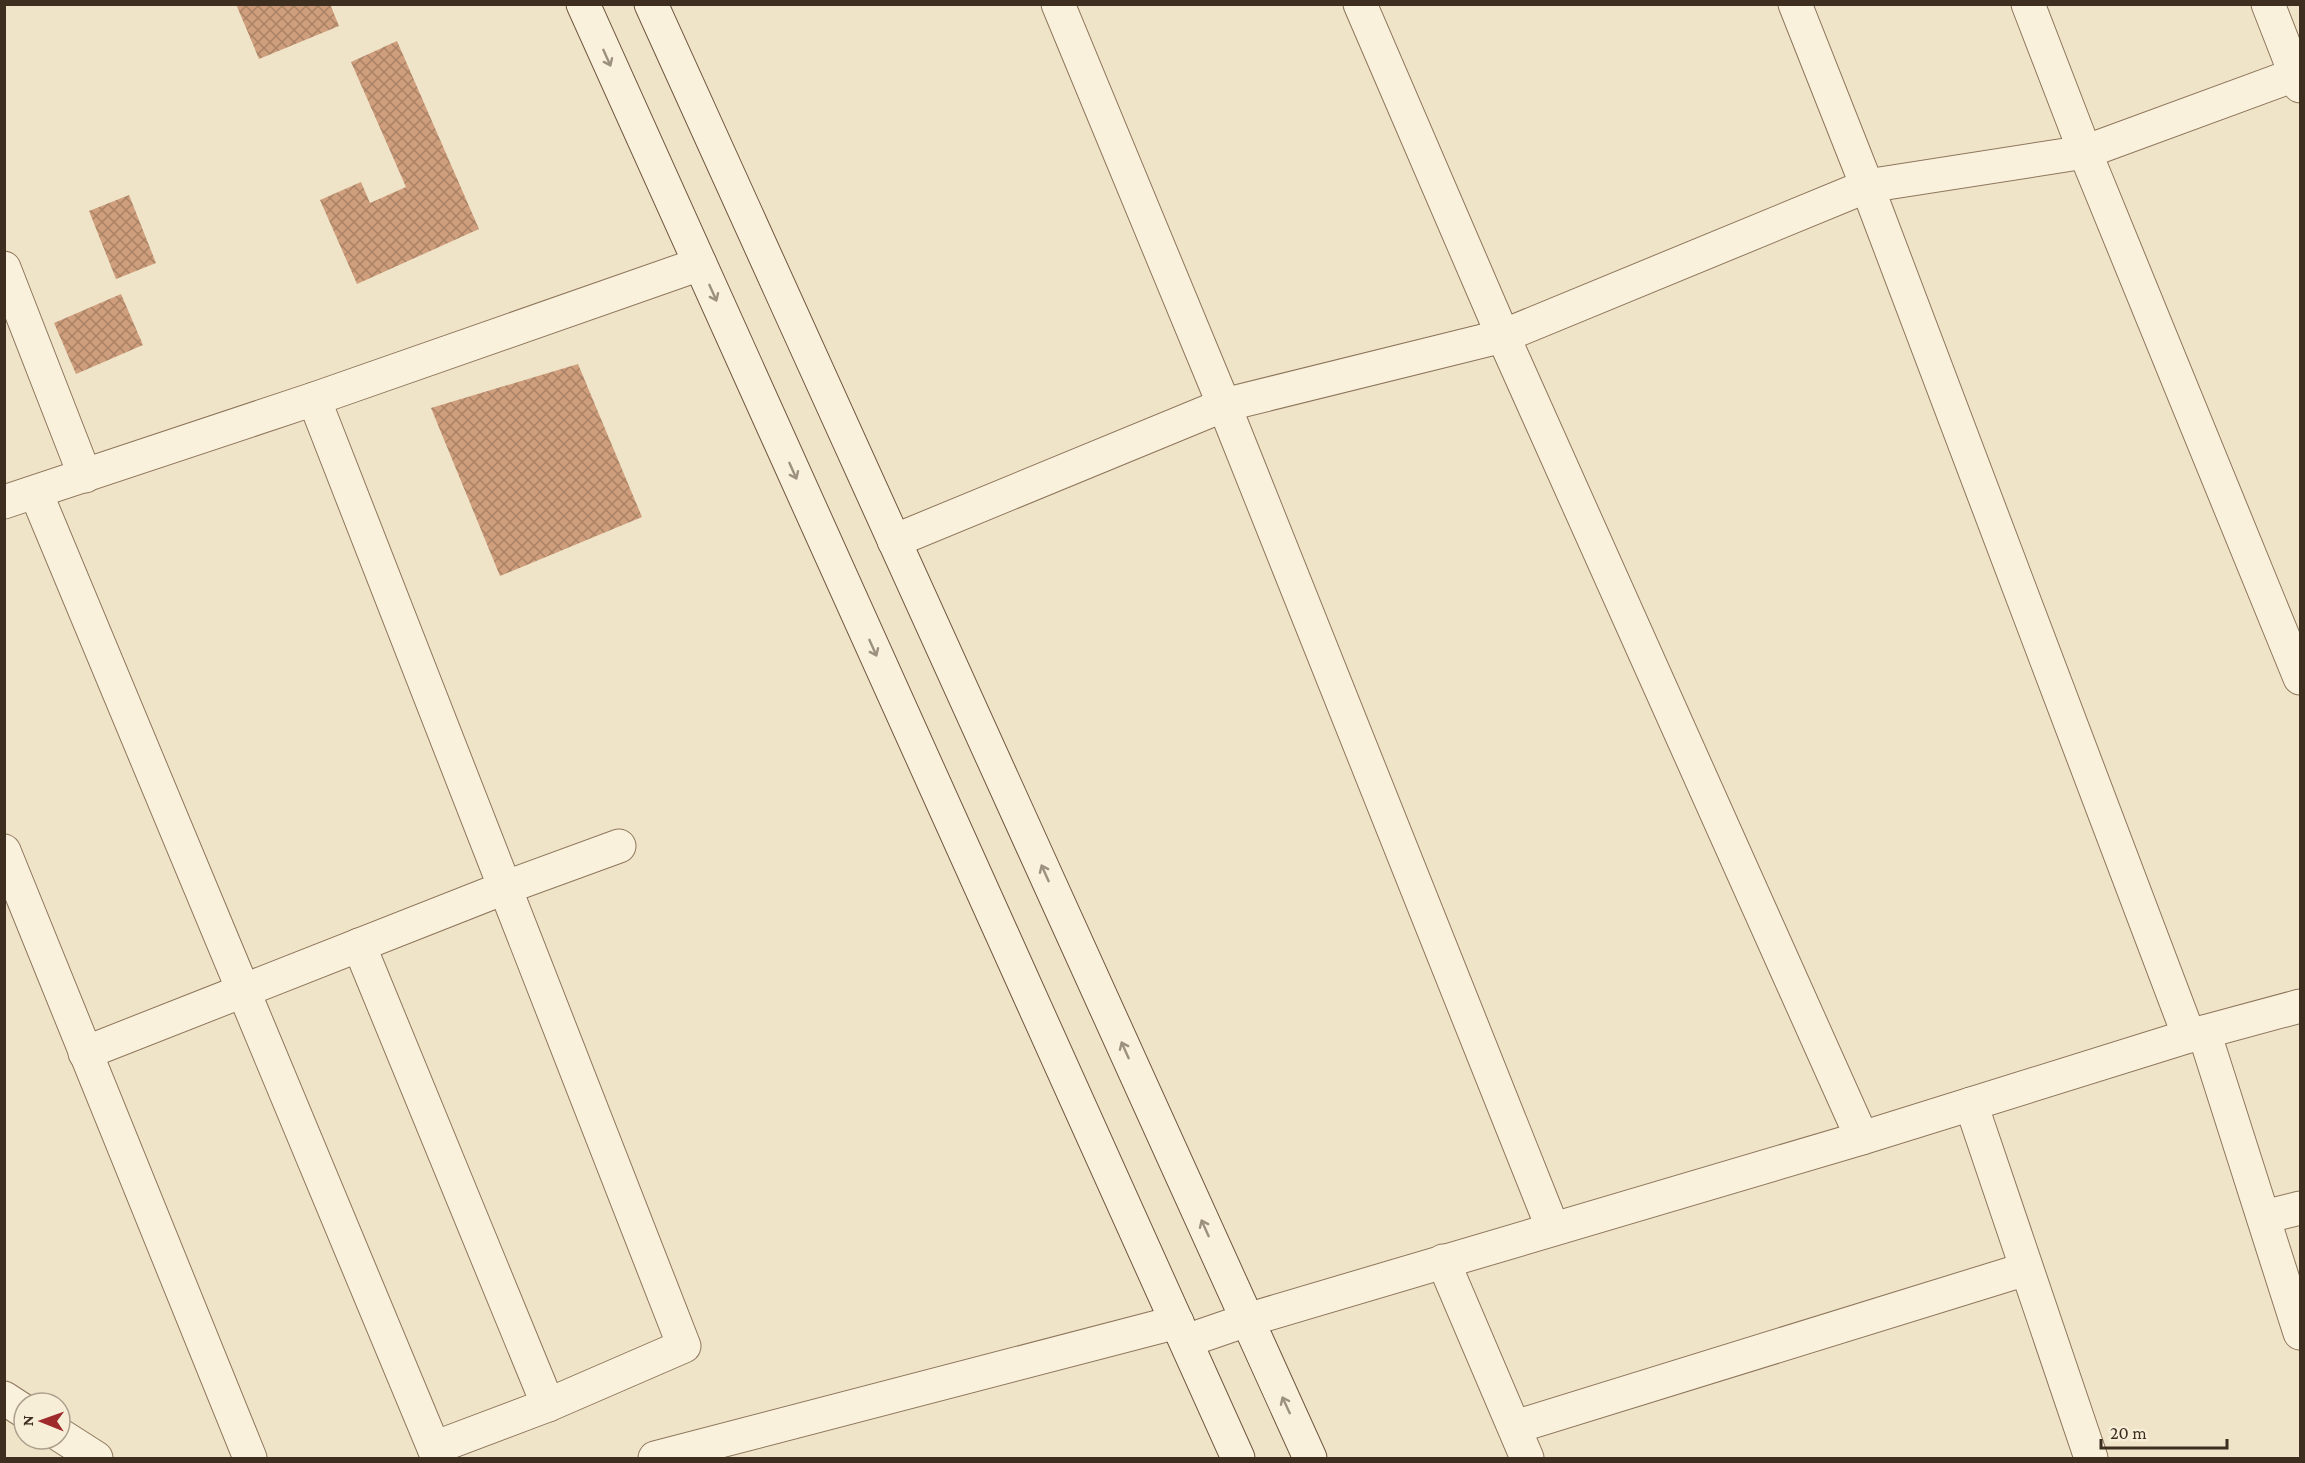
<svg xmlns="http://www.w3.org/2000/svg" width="2305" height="1463" font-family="'Crimson Pro',serif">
<defs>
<pattern id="building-cross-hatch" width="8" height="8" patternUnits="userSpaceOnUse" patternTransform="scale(1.5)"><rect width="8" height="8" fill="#cf9f7d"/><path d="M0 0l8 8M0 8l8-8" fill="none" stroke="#a98266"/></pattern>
</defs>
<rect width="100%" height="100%" fill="#f0e4c8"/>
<g fill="url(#building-cross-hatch)">
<polygon points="236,4 330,4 339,26 259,59"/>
<polygon points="397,41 479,229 357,284 320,200 361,182 370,203 406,187 351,62"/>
<polygon points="129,195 156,263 116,279 89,211"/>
<polygon points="121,294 143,345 76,374 54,323"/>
<polygon points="578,364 642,517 500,576 431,408"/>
</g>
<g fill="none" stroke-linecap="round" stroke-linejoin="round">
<defs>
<g id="minor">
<polyline points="1058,4 1224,405 1553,1229"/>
<polyline points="1360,4 1503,336 1862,1138"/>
<polyline points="1795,4 1867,186 2189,1036"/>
<polyline points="2028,4 2085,152 2300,678"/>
<polyline points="2268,4 2300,86"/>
<polyline points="4,268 85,476"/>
<polyline points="314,399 684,1346 548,1405 434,1448"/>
<polyline points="36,493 438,1458"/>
<polyline points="4,502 314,399 700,264"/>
<polyline points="894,541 1224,405 1503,336 1867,186 2085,152 2300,73"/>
<polyline points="4,851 250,1458"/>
<polyline points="359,945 548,1405"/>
<polyline points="2204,1032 2300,1333"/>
<polyline points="85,1053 504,888 619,846"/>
<polyline points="1971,1104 2091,1458"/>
<polyline points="2264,1217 2300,1208"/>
<polyline points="1443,1261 1527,1458"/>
<polyline points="1186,1341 1247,1320 1862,1138 2189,1036 2300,1006"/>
<polyline points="4,1398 24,1411"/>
<polyline points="1515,1427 2026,1269"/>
<polyline points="60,1435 96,1458"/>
<polyline points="655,1458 1177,1322"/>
</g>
<g id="secondary">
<polyline points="583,4 1238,1458"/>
<polyline points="651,4 1310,1458"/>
</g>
</defs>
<use href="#minor" stroke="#8d765c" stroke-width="35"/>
<use href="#secondary" stroke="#6f573f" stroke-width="35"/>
<use href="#minor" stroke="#faf1dc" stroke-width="33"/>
<use href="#secondary" stroke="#faf1dc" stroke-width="33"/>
</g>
<defs><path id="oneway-shaft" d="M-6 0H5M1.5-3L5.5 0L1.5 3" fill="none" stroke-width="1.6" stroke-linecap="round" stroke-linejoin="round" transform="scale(1.5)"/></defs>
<g stroke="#9c907e">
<use href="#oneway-shaft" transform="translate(607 58) rotate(66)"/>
<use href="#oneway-shaft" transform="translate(713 293) rotate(66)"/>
<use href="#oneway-shaft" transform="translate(793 471) rotate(66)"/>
<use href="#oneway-shaft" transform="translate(873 648) rotate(66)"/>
<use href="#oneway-shaft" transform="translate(1045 873) rotate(-114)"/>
<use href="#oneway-shaft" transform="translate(1125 1050) rotate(-114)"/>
<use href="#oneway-shaft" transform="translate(1205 1228) rotate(-114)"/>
<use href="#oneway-shaft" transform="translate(1286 1405) rotate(-115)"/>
</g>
<rect width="2305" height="1463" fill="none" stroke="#3d2e20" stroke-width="12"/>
<g transform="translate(42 1421) rotate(271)"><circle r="28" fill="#f7eed8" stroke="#ada18e" stroke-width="1.5"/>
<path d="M0-4.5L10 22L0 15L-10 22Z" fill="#9e2a2b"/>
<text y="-9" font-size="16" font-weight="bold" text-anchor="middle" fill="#3d2e20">N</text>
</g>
<path d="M2101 1439v9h126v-9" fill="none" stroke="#3d2e20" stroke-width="3"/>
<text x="2110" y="1439" font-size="18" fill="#3d2e20" stroke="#f7eed8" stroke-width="4.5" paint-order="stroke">20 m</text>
</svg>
